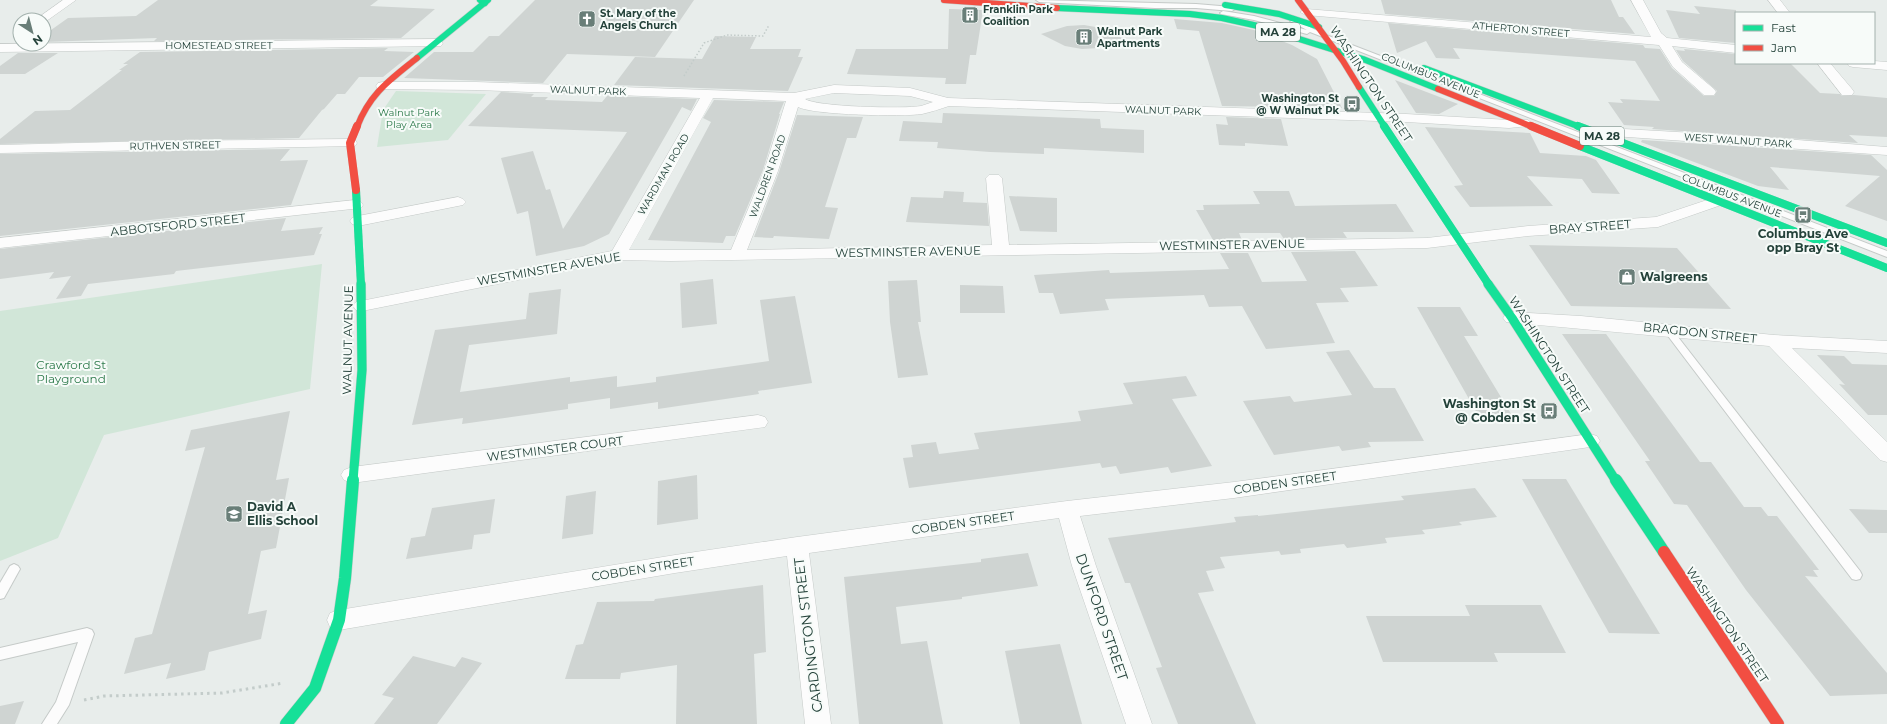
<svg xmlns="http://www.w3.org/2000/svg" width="1887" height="724" font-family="Montserrat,sans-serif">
<rect width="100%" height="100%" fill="#e8edeb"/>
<g fill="#d1e6d8">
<polygon points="396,91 486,94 448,140 377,147 383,110"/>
<polygon points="322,264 310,389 104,435 58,538 0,561 0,311"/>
</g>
<g fill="#cfd4d2">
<polygon points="158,0 378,0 370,6 435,9 401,38 154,41 157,38 44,42 44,35 68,18 136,16"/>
<polygon points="535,0 694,0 655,57 567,54 543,83 404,78 434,52 473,52 489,36 499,36"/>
<polygon points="1381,0 1611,0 1619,17 1623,17 1635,34 1385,14"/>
<polygon points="1694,6 1736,10 1736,43 1679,38 1666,10 1700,14"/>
<polygon points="949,9 983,10 976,55 970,55 966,84 945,84 946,78 847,74 856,49 948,49"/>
<polygon points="1174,19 1222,23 1254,30 1292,45 1317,59 1342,108 1222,106 1199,31 1177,29"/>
<polygon points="1388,23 1643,45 1645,48 1660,49 1672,68 1704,96 1714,96 1717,91 1683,61 1676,50 1685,51 1684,49 1736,54 1736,63 1791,64 1820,93 1840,94 1842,96 1854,95 1887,98 1887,137 1849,135 1858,143 1652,129 1654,127 1624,125 1608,102 1623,103 1620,99 1660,101 1635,61 1453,48 1460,59 1436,58 1426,41 1397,53"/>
<polygon points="1084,25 1101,28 1126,40 1099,48 1082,49 1065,46 1041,34 1067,26"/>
<polygon points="715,36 756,37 750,49 801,49 798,57 803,57 788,91 614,85 635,57 702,59"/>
<polygon points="388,48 384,51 414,52 383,77 359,77 345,94 337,94 324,109 322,110 299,138 0,144 0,139 35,111 70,110 122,70 119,70 128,64 123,64 140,52"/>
<polygon points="18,53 58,53 25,74 0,74 0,66"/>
<polygon points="1395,80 1458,104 1439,114 1416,113"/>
<polygon points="501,92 534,94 531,97 548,97 545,100 602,102 607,96 697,99 691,111 682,107 609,234 584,246 536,256 528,211 517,214 501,158 533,151 546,190 550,189 563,229 627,132 468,126"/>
<polygon points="714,100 784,102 779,114 780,114 763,170 735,236 726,236 723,243 648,240 711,122 703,118"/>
<polygon points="943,113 1100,119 1101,128 1144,130 1144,153 1044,148 1044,154 990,152 937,148 938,142 899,141 903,121 942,123"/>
<polygon points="797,115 863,117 856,138 847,138 825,207 838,208 829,239 774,236 773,238 754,237 779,172"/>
<polygon points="1226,117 1281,119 1288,146 1245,143 1245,146 1219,145 1216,124 1228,125"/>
<polygon points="1425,127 1530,133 1540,153 1586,156 1596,160 1620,194 1592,193 1582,179 1527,176 1553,206 1470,207 1454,186 1463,185"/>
<polygon points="1642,140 1871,155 1887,170 1887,221 1845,206 1880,176 1770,167 1789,190 1758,186 1641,142"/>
<polygon points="290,149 280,161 308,160 291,205 0,236 0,154"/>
<polygon points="944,191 964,192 963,202 987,203 989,226 906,222 911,197 943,198"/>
<polygon points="1253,191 1289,191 1295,206 1396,204 1414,232 1343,232 1347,238 1284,239 1280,233 1239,233 1242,240 1213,240 1196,210 1204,210 1203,205 1260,204"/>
<polygon points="1009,196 1057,198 1057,232 1020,231"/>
<polygon points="286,218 281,231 323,227 319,234 322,234 314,255 176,271 174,274 88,284 81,296 56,299 71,276 49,279 54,272 0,279 0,249"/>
<polygon points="1529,245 1677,248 1731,309 1571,306"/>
<polygon points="1355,251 1378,286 1340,288 1349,302 1316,303 1335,343 1266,349 1242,306 1209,307 1204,295 1105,299 1109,310 1060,314 1053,293 1039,293 1034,275 1109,270 1110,273 1229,269 1220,253 1248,253 1262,282 1307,281 1291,252"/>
<polygon points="713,279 717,324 682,328 680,283"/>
<polygon points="917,280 921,322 918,322 928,375 898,378 890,322 888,281"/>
<polygon points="960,285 1003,286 1005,313 960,313"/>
<polygon points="561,289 557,334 469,345 460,392 570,377 570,382 617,376 617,387 656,382 656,377 769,361 760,300 795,296 812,383 758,391 759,394 658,409 658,402 610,409 610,398 568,404 568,409 462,424 463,418 412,425 435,330 526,319 529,293"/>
<polygon points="1417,307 1460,307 1478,336 1464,336 1516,422 1482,422"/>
<polygon points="1562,334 1606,334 1700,462 1711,462 1744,507 1761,507 1768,516 1777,516 1819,570 1813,570 1818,577 1805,576 1887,673 1887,694 1830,696 1746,590 1687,505 1674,504 1645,461 1650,461"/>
<polygon points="1349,350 1374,388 1395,388 1424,441 1368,442 1371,447 1342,451 1339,446 1274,455 1243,401 1290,396 1294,402 1352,395 1326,352"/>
<polygon points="1817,355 1844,356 1852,364 1887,365 1887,415 1868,415 1839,384 1845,385"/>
<polygon points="1186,376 1197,396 1172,399 1212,466 1171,473 1168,467 1120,474 1116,466 1102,468 1100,463 909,488 903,458 913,457 911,445 936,442 939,454 979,449 974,433 1081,421 1078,411 1133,404 1123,383"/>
<polygon points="290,411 276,480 289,478 276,548 261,551 248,614 267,610 261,639 209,652 205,670 166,679 171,663 124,674 135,638 152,634 205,447 185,451 191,430"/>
<polygon points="697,475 698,519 657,525 658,481"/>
<polygon points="1522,479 1566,479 1660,634 1609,633"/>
<polygon points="1475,488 1497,517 1459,522 1462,525 1422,530 1425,534 1385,538 1387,543 1347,548 1344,544 1300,549 1301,553 1281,555 1279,551 1220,557 1225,568 1206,571 1214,591 1198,593 1256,724 1178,724 1156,668 1162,667 1130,583 1125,583 1108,538 1236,522 1234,517 1258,515 1258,516 1404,500 1401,496"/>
<polygon points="596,491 593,534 562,539 566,496"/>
<polygon points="495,499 490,533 474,535 472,549 406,559 411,538 425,536 432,508"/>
<polygon points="1849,509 1887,510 1887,533 1869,533"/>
<polygon points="1028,553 1038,586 962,597 962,599 896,607 901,644 927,641 943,724 859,724 844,577 981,562 981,559"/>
<polygon points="763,585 766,652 754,654 757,724 676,724 677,665 621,673 620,679 565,679 576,645 583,644 597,602 654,601 655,599"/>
<polygon points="1465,605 1541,605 1566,653 1494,653 1498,662 1383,662 1366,616 1470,616"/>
<polygon points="1060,644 1082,724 1020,724 1005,651"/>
<polygon points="413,656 455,667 462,657 482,663 437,724 374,724 394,698 382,695"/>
<polygon points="24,701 15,724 0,724 0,706"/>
</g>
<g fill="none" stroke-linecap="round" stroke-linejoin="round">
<defs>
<g id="lane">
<polygon points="1036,0 1196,4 1232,7 1235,9 1232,11 1196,8 1155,8 1039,2"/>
<polygon points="1223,11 1254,16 1307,30 1290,21 1295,20 1326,35 1887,251 1887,257 1310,32 1307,34 1254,20 1221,14 1220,13"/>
<polygon points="1668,327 1671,328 1860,571 1862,575 1860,579 1856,580 1852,579 1665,332 1663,330 1665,328"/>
<polygon points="14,564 18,566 20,569 4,598 0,599 0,583 10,566"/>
<polygon points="87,628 92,630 94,634 69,705 57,724 42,724 56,702 78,642 0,660 0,648"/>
</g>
<g id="street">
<polygon points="63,0 76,0 45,22 44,20 35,20"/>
<polygon points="1631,0 1643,0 1661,33 1667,38 1736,45 1736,53 1672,46 1682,62 1714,89 1716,92 1714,95 1704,95 1673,67 1659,45 1306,15 1300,12 1306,9 1651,37"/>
<polygon points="1768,0 1780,0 1790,13 1778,13"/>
<polygon points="437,39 443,43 441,46 0,52 0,44"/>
<polygon points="1874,61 1887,62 1887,70 1853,67 1849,66 1847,63 1874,63"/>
<polygon points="1817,63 1830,63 1852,89 1854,92 1852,95 1842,95"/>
<path d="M 383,82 L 476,82 L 794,93 L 834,85 L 910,88 L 948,98 L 1406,114 L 1509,120 L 1528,120 L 1530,123 L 1528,126 L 1509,128 L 1406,122 L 949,106 C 940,109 931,112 922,114 C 903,117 813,115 798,107 L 778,171 L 747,250 L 992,245 L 986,178 L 989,175 L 999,175 L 1002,178 L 1009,245 L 1427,238 L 1528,226 L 1656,217 L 1719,196 L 1724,198 L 1727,201 L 1724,204 L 1658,227 L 1528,236 L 1427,248 L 671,261 L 618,260 L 362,311 L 356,310 L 353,306 L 356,302 L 612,251 L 700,98 L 476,90 L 378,89 L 376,86 L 378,83 ZM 834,93 L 910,96 L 933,102 C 929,103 925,105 921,106 C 905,109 815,107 805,99 ZM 713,98 L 786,101 L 764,171 L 731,250 L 629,250 Z"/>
<polygon points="1589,127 1747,136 1887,147 1887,155 1584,134 1582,131 1584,128"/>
<polygon points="350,139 355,140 357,143 355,146 0,153 0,145 154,141"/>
<polygon points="458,197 463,199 466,202 463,205 358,226 352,224 350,221 352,218 358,216"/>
<polygon points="355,200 361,202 363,205 361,208 0,248 0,238"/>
<polygon points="1512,312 1581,316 1774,335 1887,341 1887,353 1792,348 1887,442 1887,462 1880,460 1769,346 1506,322 1503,318 1506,314"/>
<polygon points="758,415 765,417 768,422 765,427 352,483 344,480 341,475 344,470 352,467"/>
<polygon points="1590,434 1597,436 1600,441 1597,446 1234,498 1080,516 1096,566 1152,724 1126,724 1072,566 1059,518 809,553 831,724 805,724 787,556 675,573 339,630 330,627 327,620 330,613 339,610 675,555 797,537 1067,501 1234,482"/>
</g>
<g id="fast-far3">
<polyline points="480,0 485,3"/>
<polyline points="1225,5 1279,14 1319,27"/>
<polyline points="1057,8 1190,14 1222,18 1258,26 1363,59 1438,89"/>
<polyline points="417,58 488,0"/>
<polyline points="1424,68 1580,127"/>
<polyline points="1359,87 1385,127"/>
</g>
<g id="fast-far2">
<polyline points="1384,126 1489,285"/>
<polyline points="1578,126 1887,243"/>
<polyline points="1580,146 1887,268"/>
<polyline points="356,190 361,285"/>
</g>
<g id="fast-far1">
<polyline points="1488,284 1512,318 1616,481"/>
<polyline points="353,481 362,370 361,284"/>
</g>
<g id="fast">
<polyline points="1616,480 1664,552"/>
<polyline points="286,724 315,688 339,620 345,578 353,480"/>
</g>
<g id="jam-far2">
<polyline points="944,0 1057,8"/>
<polyline points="1298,0 1343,61 1359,87"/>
<polyline points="1438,89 1533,127"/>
<path d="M 357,127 C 370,93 390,80 417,58"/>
</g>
<g id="jam-far1">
<polyline points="1531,126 1580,146"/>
<polyline points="356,190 350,143 357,126"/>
</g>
<polyline id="jam" points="1664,552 1778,724"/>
</defs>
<use href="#lane" stroke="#c5cac8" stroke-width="2"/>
<use href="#street" stroke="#c5cac8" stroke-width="1"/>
<use href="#fast-far3" stroke="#c3cbc8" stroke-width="7"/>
<use href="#fast-far2" stroke="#c3cbc8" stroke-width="8"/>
<use href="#fast-far1" stroke="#c3cbc8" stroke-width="10"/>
<use href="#fast" stroke="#c3cbc8" stroke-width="13"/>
<use href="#jam-far2" stroke="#c3cbc8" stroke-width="7"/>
<use href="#jam-far1" stroke="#c3cbc8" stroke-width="8"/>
<use href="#jam" stroke="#c3cbc8" stroke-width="13"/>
<polyline stroke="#c3ccca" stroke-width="1.5" stroke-dasharray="1.5 2" stroke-linecap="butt" points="684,76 704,43 727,35 763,36 769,25"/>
<polyline stroke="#c3ccca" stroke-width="3" stroke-dasharray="2.5 4" stroke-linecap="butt" points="84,700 104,696 222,693 284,683"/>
<use href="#lane" fill="#fcfcfc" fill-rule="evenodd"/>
<use href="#street" fill="#fcfcfc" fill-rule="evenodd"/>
<use href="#fast-far3" stroke="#16e098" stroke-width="6"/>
<use href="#fast-far2" stroke="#16e098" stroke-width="8"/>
<use href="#fast-far1" stroke="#16e098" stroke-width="9"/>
<use href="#fast" stroke="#16e098" stroke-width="12"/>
<use href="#jam-far2" stroke="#f24e42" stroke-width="6"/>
<use href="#jam-far1" stroke="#f24e42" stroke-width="8"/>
<use href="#jam" stroke="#f24e42" stroke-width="12"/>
</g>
<defs>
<symbol id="building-square" viewBox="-11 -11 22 22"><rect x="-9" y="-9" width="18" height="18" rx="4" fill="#697e78" stroke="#f7fbf9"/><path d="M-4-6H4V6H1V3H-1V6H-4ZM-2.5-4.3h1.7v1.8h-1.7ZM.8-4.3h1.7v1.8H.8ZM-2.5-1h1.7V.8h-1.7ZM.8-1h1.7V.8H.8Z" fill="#fff"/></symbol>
<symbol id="church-square" viewBox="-11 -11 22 22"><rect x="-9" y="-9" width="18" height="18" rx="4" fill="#697e78" stroke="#f7fbf9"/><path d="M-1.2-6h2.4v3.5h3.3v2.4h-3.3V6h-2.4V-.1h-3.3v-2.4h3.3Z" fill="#fff"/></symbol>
<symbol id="bus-square" viewBox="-11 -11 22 22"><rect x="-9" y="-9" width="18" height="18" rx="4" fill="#697e78" stroke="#f7fbf9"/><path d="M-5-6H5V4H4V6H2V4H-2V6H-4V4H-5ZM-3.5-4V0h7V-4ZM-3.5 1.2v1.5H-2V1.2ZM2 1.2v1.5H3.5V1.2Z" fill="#fff"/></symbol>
<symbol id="shop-square" viewBox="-11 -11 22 22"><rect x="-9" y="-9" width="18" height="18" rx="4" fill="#697e78" stroke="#f7fbf9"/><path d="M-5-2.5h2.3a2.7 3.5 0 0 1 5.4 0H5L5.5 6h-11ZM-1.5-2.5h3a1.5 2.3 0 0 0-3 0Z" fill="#fff"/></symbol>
<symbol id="school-square" viewBox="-11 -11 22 22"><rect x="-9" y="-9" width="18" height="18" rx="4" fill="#697e78" stroke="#f7fbf9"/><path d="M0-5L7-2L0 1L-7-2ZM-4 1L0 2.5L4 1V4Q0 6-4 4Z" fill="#fff"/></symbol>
</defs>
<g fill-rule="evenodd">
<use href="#building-square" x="960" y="5" width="20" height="20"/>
<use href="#church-square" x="577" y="9" width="20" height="20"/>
<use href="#building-square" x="1074" y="27" width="20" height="20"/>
<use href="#bus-square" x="1342" y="94" width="20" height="20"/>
<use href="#bus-square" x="1793" y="205" width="20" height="20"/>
<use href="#shop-square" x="1617" y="267" width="20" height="20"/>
<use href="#bus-square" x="1539" y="401" width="20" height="20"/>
<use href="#school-square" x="224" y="504" width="20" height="20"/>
</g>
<g text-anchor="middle" stroke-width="4" stroke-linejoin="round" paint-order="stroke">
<g font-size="10" font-weight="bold" fill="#24423a" stroke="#f7fbf9" text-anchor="start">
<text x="983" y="13">Franklin Park<tspan x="983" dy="12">Coalition</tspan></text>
<text x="600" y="17">St. Mary of the<tspan x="600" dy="12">Angels Church</tspan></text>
<text x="1097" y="35">Walnut Park<tspan x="1097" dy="12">Apartments</tspan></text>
<text x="1339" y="102" text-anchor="end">Washington St<tspan x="1339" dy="12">@ W Walnut Pk</tspan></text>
</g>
<g font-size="10" fill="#24423a" stroke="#f7fbf9">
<text transform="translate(1521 29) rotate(5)" y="4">ATHERTON STREET</text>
<text x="219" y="49">HOMESTEAD STREET</text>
<text transform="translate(1431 75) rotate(22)" y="4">COLUMBUS AVENUE</text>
<text transform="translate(588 90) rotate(2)" y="4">WALNUT PARK</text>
<text transform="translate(1163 110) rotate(2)" y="4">WALNUT PARK</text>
<text transform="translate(1738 140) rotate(4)" y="4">WEST WALNUT PARK</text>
<text transform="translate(175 145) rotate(-1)" y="4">RUTHVEN STREET</text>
<text transform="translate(663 174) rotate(-60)" y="4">WARDMAN ROAD</text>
<text transform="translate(767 176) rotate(-70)" y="4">WALDREN ROAD</text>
<text transform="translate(1732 195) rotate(21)" y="4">COLUMBUS AVENUE</text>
</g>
<g font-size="10" fill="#2d7a4b" stroke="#f7fbf9">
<text x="409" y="116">Walnut Park<tspan x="409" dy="12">Play Area</tspan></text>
</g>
<g fill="#f7fbf9" stroke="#637a73" stroke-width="1">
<rect x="1256" y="23" width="44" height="18" rx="3"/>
<rect x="1580" y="127" width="44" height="18" rx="3"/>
</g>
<g font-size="11" font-weight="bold" fill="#24423a">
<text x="1278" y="36">MA 28</text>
<text x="1602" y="140">MA 28</text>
</g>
<g font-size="12" fill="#24423a" stroke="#f7fbf9">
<text transform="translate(1371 84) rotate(56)" y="4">WASHINGTON STREET</text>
<text transform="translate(178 225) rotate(-6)" y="4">ABBOTSFORD STREET</text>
<text transform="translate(1590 227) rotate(-4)" y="4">BRAY STREET</text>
<text transform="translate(1232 245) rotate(-1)" y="4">WESTMINSTER AVENUE</text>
<text transform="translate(908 252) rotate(-1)" y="4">WESTMINSTER AVENUE</text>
<text transform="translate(549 269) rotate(-10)" y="4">WESTMINSTER AVENUE</text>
<text transform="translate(1700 333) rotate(6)" y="4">BRAGDON STREET</text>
<text transform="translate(348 340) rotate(-89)" y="4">WALNUT AVENUE</text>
<text transform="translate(1549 355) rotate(57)" y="4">WASHINGTON STREET</text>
<text transform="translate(555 449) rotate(-7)" y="4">WESTMINSTER COURT</text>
<text transform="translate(1285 483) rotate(-8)" y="4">COBDEN STREET</text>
<text transform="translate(963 523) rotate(-8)" y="4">COBDEN STREET</text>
<text transform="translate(643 569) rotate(-9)" y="4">COBDEN STREET</text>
<text transform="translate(1727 625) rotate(56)" y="4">WASHINGTON STREET</text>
</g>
<g font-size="12" font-weight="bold" fill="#24423a" stroke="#f7fbf9" text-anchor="start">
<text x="1803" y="238" text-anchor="middle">Columbus Ave<tspan x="1803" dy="14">opp Bray St</tspan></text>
<text x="1640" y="281">Walgreens</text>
<text x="1536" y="408" text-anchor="end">Washington St<tspan x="1536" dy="14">@ Cobden St</tspan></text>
<text x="247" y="511">David A<tspan x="247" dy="14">Ellis School</tspan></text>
</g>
<g font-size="12" fill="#2d7a4b" stroke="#f7fbf9">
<text x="71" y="369">Crawford St<tspan x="71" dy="14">Playground</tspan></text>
</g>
<g font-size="14" fill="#24423a" stroke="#f7fbf9">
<text transform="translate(1102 617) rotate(71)" y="5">DUNFORD STREET</text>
<text transform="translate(808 635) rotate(-97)" y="5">CARDINGTON STREET</text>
</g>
</g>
<rect x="1735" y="12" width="140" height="52" fill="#f7fbf9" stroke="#a3b1ad"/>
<rect x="1743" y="25" width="20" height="6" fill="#16e098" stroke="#a3b1ad"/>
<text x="1771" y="32" font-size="12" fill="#24423a">Fast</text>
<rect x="1743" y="45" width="20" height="6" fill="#f24e42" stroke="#a3b1ad"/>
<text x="1771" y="52" font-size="12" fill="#24423a">Jam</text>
<g transform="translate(32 32) rotate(144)"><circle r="19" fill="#f7fbf9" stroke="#a3b1ad"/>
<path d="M0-3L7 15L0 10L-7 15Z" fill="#697e78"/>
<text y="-6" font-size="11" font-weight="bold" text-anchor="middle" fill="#24423a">N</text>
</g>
</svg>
